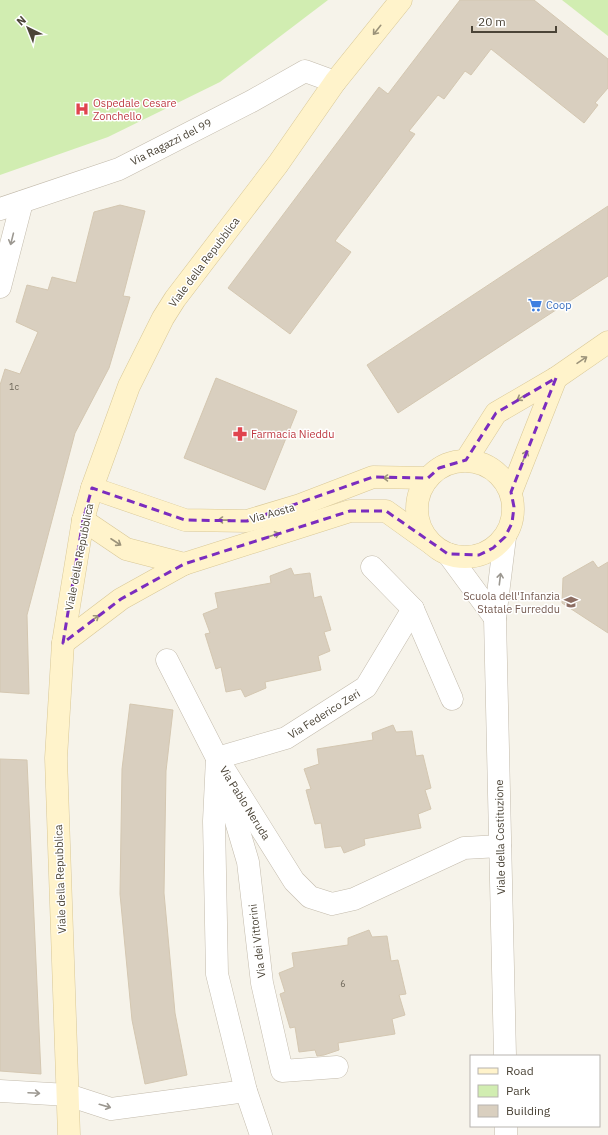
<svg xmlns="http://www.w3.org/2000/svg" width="608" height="1135" font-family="'IBM Plex Sans',sans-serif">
<rect width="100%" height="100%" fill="#f6f3ea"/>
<g fill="#d1edb1">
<polygon points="0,0 328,0 220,82 108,137 0,175"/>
<polygon points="562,0 608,0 608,36"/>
</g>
<g fill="#d9cfbf" stroke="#d4c7b1">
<polygon points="460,0 534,0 608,59 608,88 595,103 598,105 584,123 491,49 471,75 465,71 444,99 438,95 409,131 415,134 335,241 351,252 290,334 228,288 379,87 388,94"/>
<polygon points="120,205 145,211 123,296 130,297 109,368 75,433 27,615 29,694 0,692 0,385 5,369 20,374 38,332 16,322 27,285 48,290 52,277 76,283 94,212"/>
<polygon points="608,206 608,276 398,413 367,365"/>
<polygon points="216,378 297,411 265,490 184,458"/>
<polygon points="593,561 598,568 608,562 608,633 562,603 563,578"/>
<polygon points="291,568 294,575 310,573 314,598 321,596 331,630 324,632 330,651 318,656 321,670 265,682 266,688 245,697 241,689 226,692 221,667 216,669 205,634 210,633 203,614 218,608 215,593 271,583 270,576"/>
<polygon points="130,704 173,710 166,771 164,893 175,1013 187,1075 145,1084 132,1020 120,894 122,769"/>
<polygon points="393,725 396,732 412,731 416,756 423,755 431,788 425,790 431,809 418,814 421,828 364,839 365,845 344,853 341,846 325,848 321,823 315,824 306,790 311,789 304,769 319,764 317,749 373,740 372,733"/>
<polygon points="0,759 27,760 41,1074 0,1071"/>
<polygon points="369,930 372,937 387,936 391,961 398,960 406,994 399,995 405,1015 392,1019 395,1034 338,1043 339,1050 324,1055 317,1056 315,1050 299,1052 295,1027 290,1028 280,994 285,992 279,973 294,967 292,953 348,945 348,938"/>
</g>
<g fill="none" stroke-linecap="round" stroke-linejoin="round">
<defs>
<g id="street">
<polyline points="0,209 119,169 252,101 305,71 335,82"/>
<polyline points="0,287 22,202"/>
<polyline points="448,554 495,618"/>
<polyline points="372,567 413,609 452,699"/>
<polyline points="167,660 217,758 294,881 310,897 332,904 354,899 464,848 500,846"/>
<polyline points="217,758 214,821 217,974 246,1091 261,1135"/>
<polyline points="217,758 286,738 366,687 413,609"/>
<polyline points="225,784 248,862 262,983 282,1071 337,1067"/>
<polyline points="505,1056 495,618 505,537"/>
<polyline points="0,1091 68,1095 111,1109 246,1091"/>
<polyline points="506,1126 506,1135"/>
</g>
<g id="secondary">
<polyline points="466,460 496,413 556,378 608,342"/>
<circle cx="465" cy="509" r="48"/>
<polyline points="92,488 185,520 247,521 300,505 373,477 428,478"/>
<polyline points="511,492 556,378"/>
<polyline points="83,520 126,549 184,564"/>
<polyline points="63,643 121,599 184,564 350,511 386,511 432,544"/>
<polyline points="69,1135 56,758 63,643 83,520 92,488 129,386 163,318 175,299 278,164 335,82 401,0"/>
</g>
</defs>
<use href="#street" stroke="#c3bbac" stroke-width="23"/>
<use href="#secondary" stroke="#d9c897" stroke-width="23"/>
<use href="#street" stroke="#fff" stroke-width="22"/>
<use href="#secondary" stroke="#fff3cb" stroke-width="22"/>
</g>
<defs><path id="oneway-shaft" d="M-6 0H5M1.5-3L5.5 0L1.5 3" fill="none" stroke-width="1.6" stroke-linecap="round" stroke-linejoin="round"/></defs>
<g stroke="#9c937a">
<use href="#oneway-shaft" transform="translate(377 30) rotate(129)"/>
<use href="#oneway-shaft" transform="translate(582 360) rotate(-34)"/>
<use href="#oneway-shaft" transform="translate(522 397) rotate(149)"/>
<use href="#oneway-shaft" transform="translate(525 456) rotate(-68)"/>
<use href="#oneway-shaft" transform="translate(389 478) rotate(-179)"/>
<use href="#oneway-shaft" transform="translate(224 520) rotate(-179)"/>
<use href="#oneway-shaft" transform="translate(274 535) rotate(-18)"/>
<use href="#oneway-shaft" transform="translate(116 542) rotate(33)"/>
<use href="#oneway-shaft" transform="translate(94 619) rotate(-37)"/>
</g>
<g stroke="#9c9891">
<use href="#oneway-shaft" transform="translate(12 239) rotate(104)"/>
<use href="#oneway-shaft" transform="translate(500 579) rotate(-83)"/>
<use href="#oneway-shaft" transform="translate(34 1093) rotate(3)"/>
<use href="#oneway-shaft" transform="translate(105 1106) rotate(16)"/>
</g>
<path fill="none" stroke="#7b2cbf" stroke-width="3" stroke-dasharray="8 5" stroke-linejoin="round" d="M 556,378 L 511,492 L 514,507 L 512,523 L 505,537 L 493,548 L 479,555 L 448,554 L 386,511 L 350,511 L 184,564 L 121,599 L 63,643 L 83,520 L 92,488 L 185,520 L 247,521 L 373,477 L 428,478 L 439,468 L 466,460 L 496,413 Z"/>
<defs>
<symbol id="hospital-bare" viewBox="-9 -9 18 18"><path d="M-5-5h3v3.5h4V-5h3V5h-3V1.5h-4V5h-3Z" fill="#e0444e" stroke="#fff" stroke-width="2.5" paint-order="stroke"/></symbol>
<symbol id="supermarket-bare" viewBox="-9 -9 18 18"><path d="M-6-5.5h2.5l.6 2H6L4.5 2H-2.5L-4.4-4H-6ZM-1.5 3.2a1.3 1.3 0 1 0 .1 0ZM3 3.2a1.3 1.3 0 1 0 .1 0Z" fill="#3f7fe0" stroke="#fff" stroke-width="2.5" paint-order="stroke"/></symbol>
<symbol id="pharmacy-bare" viewBox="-9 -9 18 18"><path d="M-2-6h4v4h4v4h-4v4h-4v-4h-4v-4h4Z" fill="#e0444e" stroke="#fff" stroke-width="2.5" paint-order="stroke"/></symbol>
<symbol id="school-bare" viewBox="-9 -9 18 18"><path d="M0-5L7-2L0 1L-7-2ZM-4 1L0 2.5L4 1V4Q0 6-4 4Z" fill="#8d6e63" stroke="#fff" stroke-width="2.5" paint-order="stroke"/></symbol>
</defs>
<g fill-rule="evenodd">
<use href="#hospital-bare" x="72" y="99" width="20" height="20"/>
<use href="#supermarket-bare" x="525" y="295" width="20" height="20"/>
<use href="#pharmacy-bare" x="230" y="424" width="20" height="20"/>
<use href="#school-bare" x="561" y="592" width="20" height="20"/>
</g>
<g text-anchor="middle" stroke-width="3" stroke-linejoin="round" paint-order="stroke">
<g font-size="9" fill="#6e6759">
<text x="14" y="390">1c</text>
<text x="343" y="987">6</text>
</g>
<g font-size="11" fill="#be3a42" stroke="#fff" text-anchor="start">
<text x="93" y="107">Ospedale Cesare<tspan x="93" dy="13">Zonchello</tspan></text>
<text x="251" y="438">Farmacia Nieddu</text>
</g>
<g font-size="11" fill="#4b4437" stroke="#fff">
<text transform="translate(171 142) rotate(-27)" y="4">Via Ragazzi del 99</text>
<text transform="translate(204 262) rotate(-53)" y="4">Viale della Repubblica</text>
<text transform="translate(272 513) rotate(-16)" y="4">Via Aosta</text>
<text transform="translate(79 557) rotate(-79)" y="4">Viale della Repubblica</text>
<text transform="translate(324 714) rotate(-32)" y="4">Via Federico Zeri</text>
<text transform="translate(245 803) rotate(58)" y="4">Via Pablo Neruda</text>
<text transform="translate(500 837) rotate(-91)" y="4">Viale della Costituzione</text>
<text transform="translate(60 879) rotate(-92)" y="4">Viale della Repubblica</text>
<text transform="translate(257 941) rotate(-97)" y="4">Via dei Vittorini</text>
</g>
<g font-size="11" fill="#366cbe" stroke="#fff" text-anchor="start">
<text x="546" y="309">Coop</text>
</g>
<g font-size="11" fill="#785e54" stroke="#fff" text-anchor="end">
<text x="560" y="600">Scuola dell'Infanzia<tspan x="560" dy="13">Statale Furreddu</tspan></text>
</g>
</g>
<rect x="470" y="1055" width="130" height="72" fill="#ffffff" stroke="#b7b4af"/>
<rect x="478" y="1068" width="20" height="6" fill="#fff3cb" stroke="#b7b4af"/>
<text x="506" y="1075" font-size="12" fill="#4b4437">Road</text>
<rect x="478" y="1085" width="20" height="12" fill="#d1edb1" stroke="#b7b4af"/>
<text x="506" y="1095" font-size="12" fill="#4b4437">Park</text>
<rect x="478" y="1105" width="20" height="12" fill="#d9cfbf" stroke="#b7b4af"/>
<text x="506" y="1115" font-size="12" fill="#4b4437">Building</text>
<g transform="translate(28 28) rotate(317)" stroke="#ffffff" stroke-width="3" paint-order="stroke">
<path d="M0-3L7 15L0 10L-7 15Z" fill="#4b4437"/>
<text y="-6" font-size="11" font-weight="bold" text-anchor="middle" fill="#4b4437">N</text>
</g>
<path d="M472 26v6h84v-6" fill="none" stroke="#4b4437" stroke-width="2"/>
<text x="478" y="26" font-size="12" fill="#4b4437" stroke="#ffffff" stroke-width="3" paint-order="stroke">20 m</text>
</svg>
